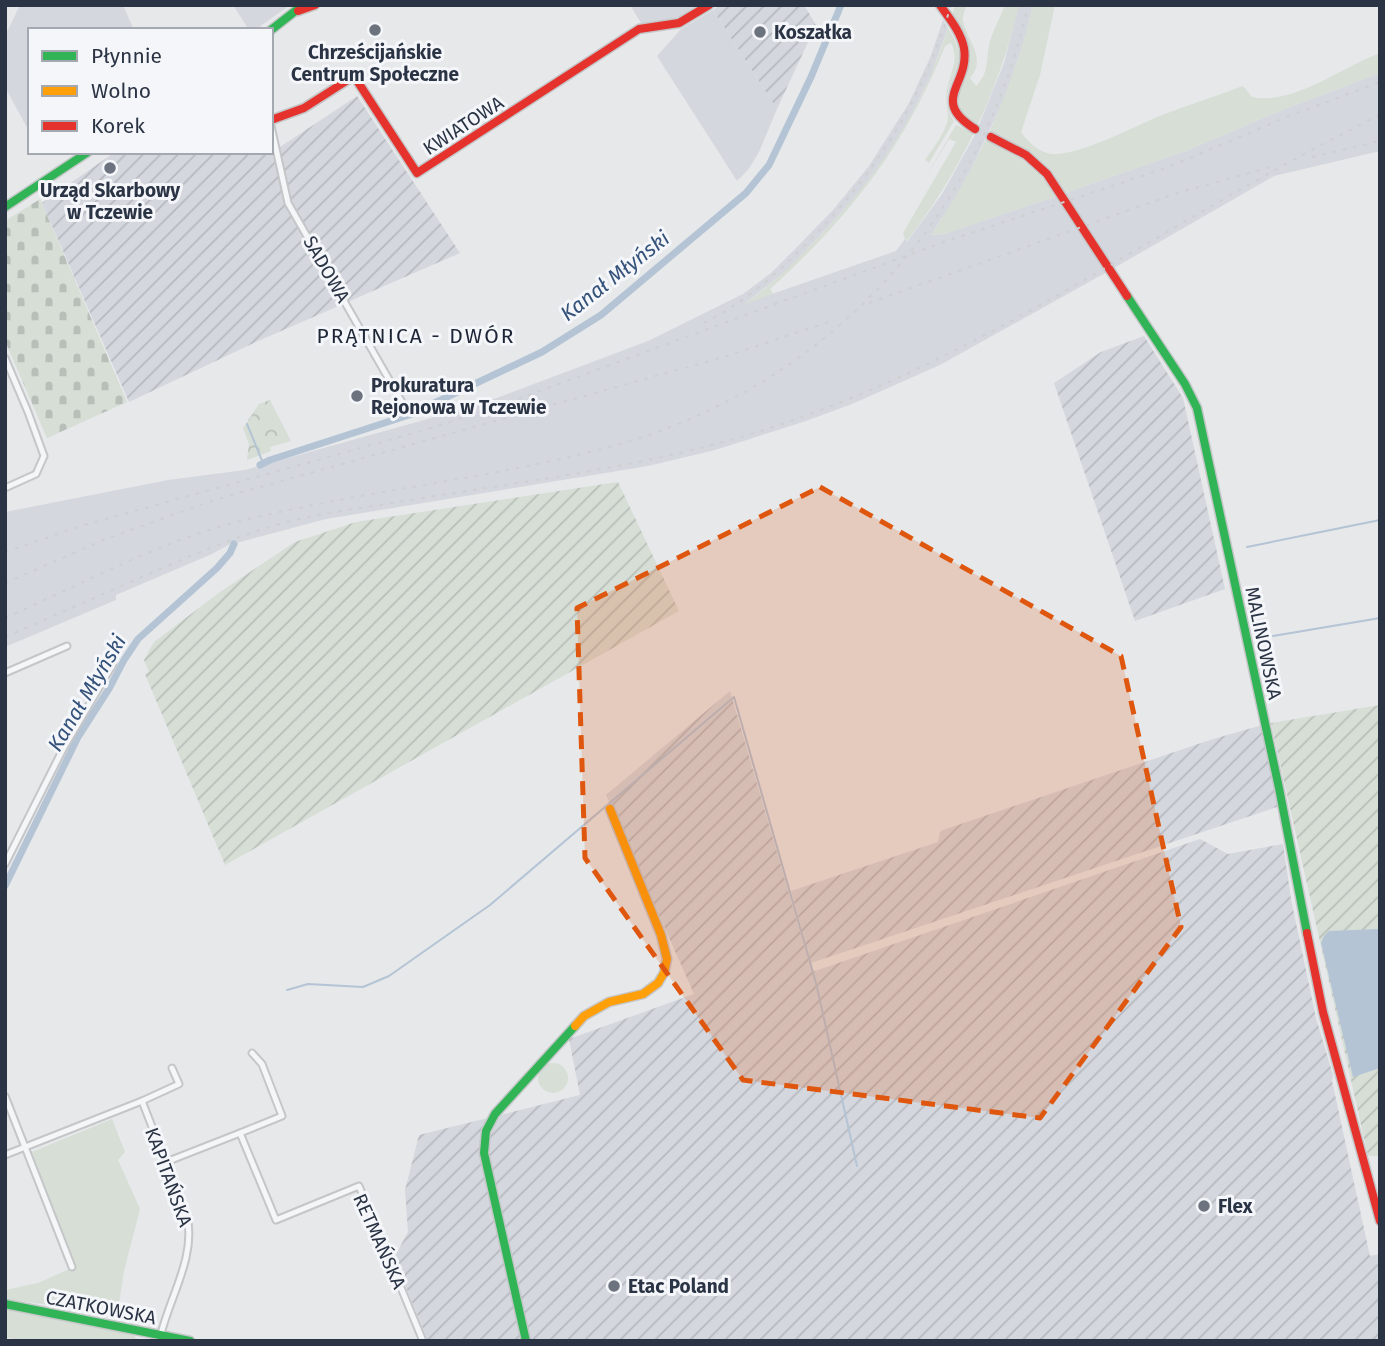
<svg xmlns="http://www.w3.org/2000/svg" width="1385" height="1346" font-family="'Fira Sans',sans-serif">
<defs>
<pattern id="industrial-furrows" width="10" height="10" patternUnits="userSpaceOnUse" patternTransform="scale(1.75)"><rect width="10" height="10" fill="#d4d7dd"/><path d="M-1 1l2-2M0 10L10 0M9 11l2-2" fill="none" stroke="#b6b9bf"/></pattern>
<pattern id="forest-crowns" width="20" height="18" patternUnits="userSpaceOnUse" patternTransform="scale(1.75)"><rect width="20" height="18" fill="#d6ded6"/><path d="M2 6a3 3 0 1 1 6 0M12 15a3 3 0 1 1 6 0" fill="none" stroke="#b8bfb9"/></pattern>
<pattern id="cemetery-stones" width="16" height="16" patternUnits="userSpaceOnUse" patternTransform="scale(1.75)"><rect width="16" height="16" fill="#d6ded6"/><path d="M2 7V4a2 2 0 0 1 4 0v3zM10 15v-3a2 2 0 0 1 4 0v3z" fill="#b8bfb9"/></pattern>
<pattern id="garden-furrows" width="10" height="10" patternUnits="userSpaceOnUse" patternTransform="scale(1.75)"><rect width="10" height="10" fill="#d6ded6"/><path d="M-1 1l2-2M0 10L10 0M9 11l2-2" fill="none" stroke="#b8bfb9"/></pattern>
</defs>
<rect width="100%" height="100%" fill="#e6e8ea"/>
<g fill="#d4d7dd">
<polygon points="20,5 123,5 134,30 30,30 30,133 5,87 5,36"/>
<polygon points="233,5 290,5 255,30 249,30"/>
<polygon points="630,5 698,5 679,17 643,26"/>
<polygon points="1019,5 1033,5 1025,37 1006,95 964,184 931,235 944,234 1057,196 1107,272 940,365 852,404 806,421 715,450 648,466 326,519 236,543 232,543 212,554 116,595 116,600 5,647 5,512 168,480 245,470 449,413 494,399 648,341 743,294 771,273 796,248 833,210 869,166 909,103 930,58 943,20 948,28 931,75 908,121 884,159 858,194 829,226 789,268 746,303 896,251 905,239 907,242 942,194 975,135 1004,63"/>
<polygon points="713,10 777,109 759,152 748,170 737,181 657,56 681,29"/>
<polygon points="1380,73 1380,151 1274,176 1114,268 1065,193 1186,151 1282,110"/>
</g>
<g fill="url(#industrial-furrows)">
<polygon points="720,5 804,5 816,25 777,109 713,10"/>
<polygon points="357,96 460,253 256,342 129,402 42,203 115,152 271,153"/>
<polygon points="1144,336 1183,398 1225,589 1135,621 1054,383 1101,352"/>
<polygon points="730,691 812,972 1200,839 1228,854 1283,844 1291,899 1316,1018 1333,1075 1332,1081 1370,1256 1380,1254 1380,1341 428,1341 394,1258 408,1232 405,1190 419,1135 580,1095 569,1039 694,994 606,795"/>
<polygon points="1266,724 1283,805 811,963 791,891 938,842 940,832 943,830 1210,740"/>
</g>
<g fill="#d6ded6">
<path d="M 955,5 L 967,5 C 965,10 962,16 963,21 C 968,42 987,58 970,78 L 976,86 C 991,72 985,55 991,38 C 995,26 1001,16 1005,5 L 1019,5 C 998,93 961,171 906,242 L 903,233 L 956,142 L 949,139 L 925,178 L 956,125 L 973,133 L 977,126 C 936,101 971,84 969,52 C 967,38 959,27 952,16 Z"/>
<path d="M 1033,5 L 1055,5 L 1040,75 L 1021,132 C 1029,143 1041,155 1056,154 C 1081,154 1132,128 1157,117 C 1185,106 1214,97 1243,86 L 1252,97 C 1292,106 1342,67 1380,53 L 1380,73 L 1282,110 L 1186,151 L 1065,193 C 1059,187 1055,178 1049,170 C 1033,152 1014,143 993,133 L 989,141 C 1020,156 1036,167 1057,196 L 944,234 L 931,235 C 979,164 1013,89 1033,5 Z"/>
<path d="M 948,28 C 952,35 958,44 959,53 C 961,80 934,92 954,121 L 929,163 L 925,160 C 932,149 943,136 947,123 C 950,114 945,105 946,96 C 947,77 961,62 951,43 L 945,46 C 906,145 848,219 770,289 L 773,294 L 743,305 C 770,286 793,264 815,241 C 875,179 923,110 948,28 Z"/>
<circle cx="553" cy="1078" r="15"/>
<polygon points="112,1119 125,1152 118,1160 140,1209 124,1271 118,1310 104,1306 75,1308 10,1300 5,1297 5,1290 38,1283 74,1267 32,1152"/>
<polygon points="5,1309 135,1335 135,1338 144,1341 21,1341 5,1337"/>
</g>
<polygon fill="url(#forest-crowns)" points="270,400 291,441 270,447 271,451 247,460 249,444 243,428 259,404"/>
<polygon fill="url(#cemetery-stones)" points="40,199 127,402 47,438 5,341 5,221"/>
<g fill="url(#garden-furrows)">
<polygon points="618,482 679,611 225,865 145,674 149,672 144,660 154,642 220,592 295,542 356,522"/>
<polygon points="1380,705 1380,1156 1368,1156 1271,723"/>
</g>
<polygon fill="#b4c4d5" points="1380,929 1380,1068 1353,1077 1321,943 1324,936 1329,931"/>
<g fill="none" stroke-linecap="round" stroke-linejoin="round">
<g stroke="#b4c4d5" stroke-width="2">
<polyline points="247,424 263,463"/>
<polyline points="1247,547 1380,520"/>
<polyline points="1273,636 1380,618"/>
<polyline points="287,990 308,984 363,987 389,976 490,905 734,697 816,983 857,1166"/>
</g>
<g stroke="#b4c4d5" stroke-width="7">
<polyline points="260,465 270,460 409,415 542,352 601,315 746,193 769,165 811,77 841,5"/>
<polyline points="5,886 78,737 110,687 124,660 138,639 217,568 230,553 234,544"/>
</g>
<defs>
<g id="street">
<polyline points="271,126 288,203 403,404"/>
<polyline points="5,358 28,412 44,456 36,474 5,488"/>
<polyline points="5,673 67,646"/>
<polyline points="5,864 63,749 113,664"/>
<polyline points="5,1096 72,1267"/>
<path d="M 142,1101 L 187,1217 C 196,1256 170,1297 161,1334"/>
<polyline points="240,1133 282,1116 262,1064 252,1053"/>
<polyline points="5,1155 142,1101 179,1084 172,1068"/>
<polyline points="166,1162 240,1133 276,1220 359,1186 423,1341"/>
</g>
<g id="fast">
<polyline points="271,30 303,5"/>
<polyline points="5,207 88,152"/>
<polyline points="1127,296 1185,384 1197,408 1279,788 1307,933"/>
<polyline points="5,1304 190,1341"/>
<polyline points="526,1341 484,1153 486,1131 495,1114 575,1026"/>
</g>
<polyline id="slow" points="575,1026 584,1016 609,1002 643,994 658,983 664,973 667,959 661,935 610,809"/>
<g id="jam">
<path d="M 940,5 C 949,18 961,32 964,48 C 970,85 929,100 975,129"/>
<polyline points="298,11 315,5"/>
<polyline points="271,120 304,108 354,76 417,173 639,29 679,23 709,5"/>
<polyline points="991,137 1026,155 1047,174 1127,296"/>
<polyline points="1307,933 1323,1012 1380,1221"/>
</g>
</defs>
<use href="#street" stroke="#c4c6c8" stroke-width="9"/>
<use href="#fast" stroke="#c4c6c8" stroke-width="11"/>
<use href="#slow" stroke="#c4c6c8" stroke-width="11"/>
<use href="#jam" stroke="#c4c6c8" stroke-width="11"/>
<use href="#street" stroke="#f5f6f7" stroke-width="5"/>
<use href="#fast" stroke="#30b455" stroke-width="8"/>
<use href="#slow" stroke="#ff9f0a" stroke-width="8"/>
<use href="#jam" stroke="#e5322d" stroke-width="8"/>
<g stroke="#cecfd2" stroke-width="2" stroke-dasharray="3.5 7" stroke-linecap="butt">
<polyline points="1312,157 1380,141"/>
<polyline points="869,303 1174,194 1274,166"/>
<path d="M 704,323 C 745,302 777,274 809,241 C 876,173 924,97 951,5"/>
<polyline points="5,552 81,526 425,430 496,407 944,242 1166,168 1287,117 1380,82"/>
<polyline points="5,583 101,541 214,500 727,356 834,320"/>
<path d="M 5,618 C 80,585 163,540 241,521 C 365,490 494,479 617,445 C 828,385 981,218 1028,5"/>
<path d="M 5,637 C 51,617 96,597 142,577 C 192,555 242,533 295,520 C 339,510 384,505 428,497 C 548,478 669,463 785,423 C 997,351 1179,213 1380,115"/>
</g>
</g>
<path fill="#df570f" fill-opacity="0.2" stroke="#df570f" stroke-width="5" stroke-dasharray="14 9" stroke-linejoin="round" d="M 820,487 L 1121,656 L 1181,927 L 1040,1118 L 743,1080 L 585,858 L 577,608 Z"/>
<g fill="#6c737f" stroke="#f4f6f9" stroke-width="2.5">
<circle cx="375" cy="30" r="7"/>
<circle cx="760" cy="32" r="7"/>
<circle cx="110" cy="168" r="7"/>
<circle cx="357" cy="396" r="7"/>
<circle cx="1204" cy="1206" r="7"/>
<circle cx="614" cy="1286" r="7"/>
</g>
<g text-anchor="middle" stroke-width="6" stroke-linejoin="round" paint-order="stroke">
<g font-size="19" font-weight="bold" fill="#2b3445" stroke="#f4f6f9" text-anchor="start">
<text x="774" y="39">Koszałka</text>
<text x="375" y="59" text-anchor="middle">Chrześcijańskie<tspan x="375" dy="22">Centrum Społeczne</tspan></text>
<text x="110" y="197" text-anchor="middle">Urząd Skarbowy<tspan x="110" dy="22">w Tczewie</tspan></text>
<text x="371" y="392">Prokuratura<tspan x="371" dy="22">Rejonowa w Tczewie</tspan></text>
<text x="1218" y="1213">Flex</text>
<text x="628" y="1293">Etac Poland</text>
</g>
<g font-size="19" fill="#2b3445" stroke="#f4f6f9">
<text transform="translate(463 125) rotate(-33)" y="7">KWIATOWA</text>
<text transform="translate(327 269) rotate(60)" y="7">SADOWA</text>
<text transform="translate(1264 643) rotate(78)" y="7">MALINOWSKA</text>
<text transform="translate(169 1177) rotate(70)" y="7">KAPITAŃSKA</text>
<text transform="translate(380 1241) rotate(66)" y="7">RETMAŃSKA</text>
<text transform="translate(101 1307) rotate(11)" y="7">CZATKOWSKA</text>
</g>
<g font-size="21" font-style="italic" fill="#34527a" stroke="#f4f6f9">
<text transform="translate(615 276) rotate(-38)" y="7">Kanał Młyński</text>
<text transform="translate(87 693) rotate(-59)" y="7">Kanał Młyński</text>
</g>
<g font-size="21" letter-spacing="2" fill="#1d2536" stroke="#f4f6f9">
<text x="416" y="343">PRĄTNICA - DWÓR</text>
</g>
</g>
<rect width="1385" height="1346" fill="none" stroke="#2b3445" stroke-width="14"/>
<rect x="28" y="28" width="245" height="126" fill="#f4f6f9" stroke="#a4a8b1" stroke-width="2"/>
<rect x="42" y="51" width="35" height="10" fill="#30b455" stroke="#a4a8b1" stroke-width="2"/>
<text x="91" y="63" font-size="21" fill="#2b3445">Płynnie</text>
<rect x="42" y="86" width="35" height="10" fill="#ff9f0a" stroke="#a4a8b1" stroke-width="2"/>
<text x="91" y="98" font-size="21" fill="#2b3445">Wolno</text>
<rect x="42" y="121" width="35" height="10" fill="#e5322d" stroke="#a4a8b1" stroke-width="2"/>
<text x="91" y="133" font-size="21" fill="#2b3445">Korek</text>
</svg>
